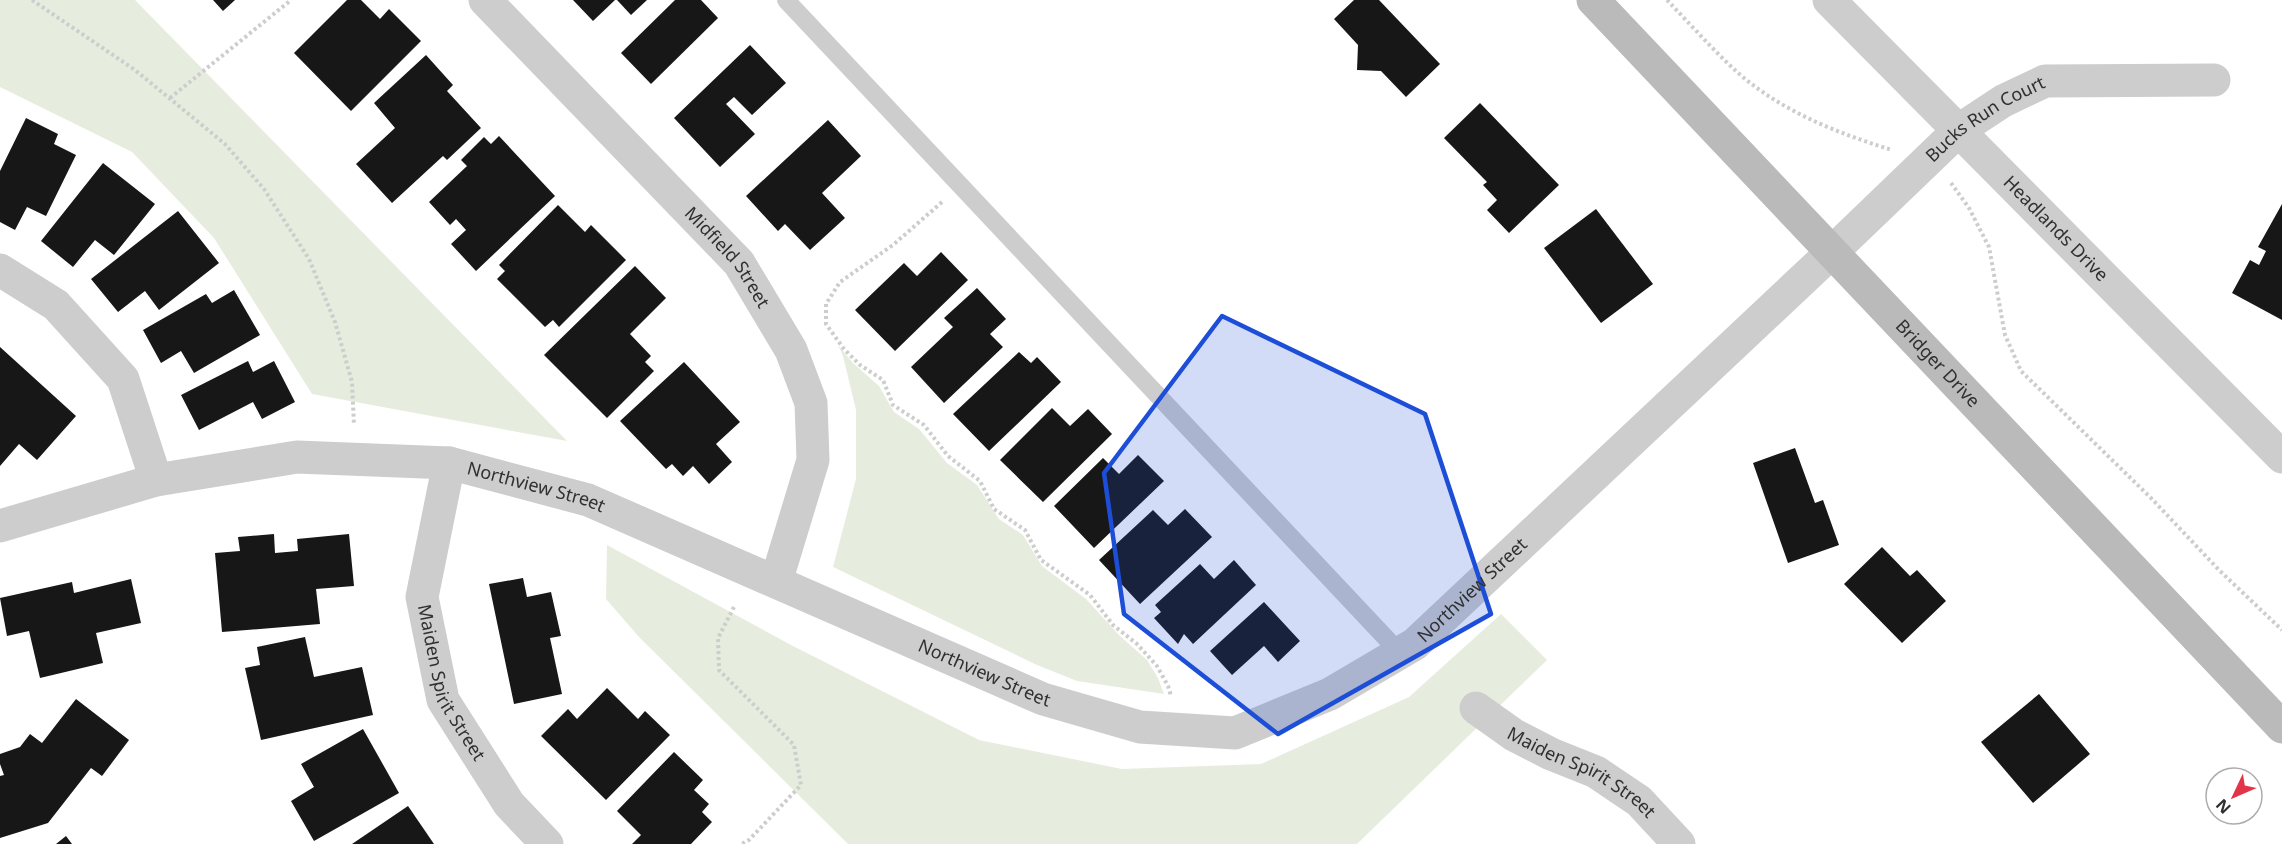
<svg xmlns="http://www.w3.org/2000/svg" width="2282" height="844" font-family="'Noto Sans',sans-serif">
<rect width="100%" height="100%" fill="#fff"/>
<g fill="#e6edde">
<polygon points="0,0 135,0 567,441 312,394 214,238 132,152 0,87"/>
<polygon points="838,345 853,363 879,386 894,412 919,429 947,463 977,485 999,519 1023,535 1042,566 1086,599 1120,636 1147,660 1158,678 1164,694 1077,681 1037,665 833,567 856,479 856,410 843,356"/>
<polygon points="607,545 791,645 979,740 1122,769 1261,764 1409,697 1501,614 1547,660 1357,844 848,844 639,637 606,599"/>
</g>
<g fill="#171717">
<polygon points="213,0 235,0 223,11"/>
<polygon points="347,0 361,0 380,19 389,9 421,41 351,111 294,53"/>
<polygon points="573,0 615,0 593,21"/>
<polygon points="617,0 647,0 631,15"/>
<polygon points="675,0 701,0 718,18 651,84 621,53"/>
<polygon points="1354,0 1379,0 1440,64 1406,97 1381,71 1357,70 1358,45 1334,19"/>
<polygon points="750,45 786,83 752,115 734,97 726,104 755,134 720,167 674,118"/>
<polygon points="426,55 453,85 447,91 481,128 447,160 443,156 392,203 356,164 395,128 374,103"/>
<polygon points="1480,103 1559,185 1509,233 1487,210 1497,200 1483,185 1487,182 1444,138"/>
<polygon points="26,118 58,134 54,144 76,155 46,216 27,207 15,230 0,222 0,171"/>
<polygon points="828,120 861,156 822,193 845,218 810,250 785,224 778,231 746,196"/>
<polygon points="499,136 555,196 476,271 451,244 466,230 456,219 450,225 429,202 467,166 461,160 484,137 491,144"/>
<polygon points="103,163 155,204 114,255 95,240 73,267 41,241"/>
<polygon points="2282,204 2282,320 2232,293 2250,260 2259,265 2266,251 2258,247"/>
<polygon points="558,205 585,232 591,225 626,260 559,327 553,320 545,327 497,279 505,271 499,265"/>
<polygon points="1596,209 1653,284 1601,323 1544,248"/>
<polygon points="178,211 219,263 159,310 145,291 118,312 91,279"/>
<polygon points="941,252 968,280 895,351 855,310 904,263 917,276"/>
<polygon points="635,266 666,298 630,334 651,356 645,362 654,371 607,418 544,355"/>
<polygon points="977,288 1006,319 990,334 1003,347 944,403 911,367 953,327 944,318"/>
<polygon points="234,290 260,335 194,373 181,351 161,363 143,330 206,294 212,303"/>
<polygon points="0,347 76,416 37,460 19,444 0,466"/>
<polygon points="1019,352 1031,363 1037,357 1061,382 989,451 953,414"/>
<polygon points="248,361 253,372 274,361 295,402 262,419 253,402 199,430 181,395"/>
<polygon points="684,362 740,422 716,444 732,462 709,484 693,466 683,476 672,464 666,469 620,421"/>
<polygon points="1052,408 1070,426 1088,409 1112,434 1043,502 1000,460"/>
<polygon points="1795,448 1815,503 1823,500 1839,545 1788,563 1753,463"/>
<polygon points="1138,455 1164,481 1094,548 1054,506 1103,458 1119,474"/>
<polygon points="1185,509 1212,537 1140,604 1099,560 1153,510 1168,525"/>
<polygon points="274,534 275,553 298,551 297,539 349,534 354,586 316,589 320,624 222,632 215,553 240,551 238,537"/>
<polygon points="1882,547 1910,576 1917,570 1946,601 1902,643 1844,584"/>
<polygon points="1234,560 1256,585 1193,644 1184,634 1178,644 1154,618 1161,612 1155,605 1200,564 1214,579"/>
<polygon points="523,578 527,597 551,592 561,636 550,638 562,694 514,704 489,584"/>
<polygon points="131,579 141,623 96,633 103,663 40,678 29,631 7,636 0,598 72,582 74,593"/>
<polygon points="1264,602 1300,641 1278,662 1264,646 1232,675 1210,651"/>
<polygon points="305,637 314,677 362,667 373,715 261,740 245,668 260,665 257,647"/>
<polygon points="607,688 638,719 645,711 670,735 606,800 541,736 568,709 577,719"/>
<polygon points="2039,694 2090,754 2033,803 1981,742"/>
<polygon points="76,699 129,740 102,776 91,768 48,823 0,838 0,776 4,775 0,764 0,754 20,747 30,734 42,743"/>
<polygon points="363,729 399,793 314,841 291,801 314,787 301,764"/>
<polygon points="674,752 703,780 694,790 709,804 702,812 712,822 691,844 632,844 641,835 617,811"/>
<polygon points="408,806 434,844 352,844"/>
<polygon points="66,836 72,844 56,844"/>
</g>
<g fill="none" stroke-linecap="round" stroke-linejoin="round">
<g stroke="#cdcdcd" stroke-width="4" stroke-dasharray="3 3" stroke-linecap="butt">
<polyline points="32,0 135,70 225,144 264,189 309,259 335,322 352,382 354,425"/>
<path d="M 1667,0 C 1690,24 1713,50 1737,72 C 1781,111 1837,133 1892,150"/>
<polyline points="170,98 291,0"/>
<polyline points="1951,183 1969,208 1989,247 2005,335 2021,371 2151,498 2219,570 2282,630"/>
<polyline points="942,202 893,245 840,282 826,304 826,324 844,349 860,365 883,380 893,405 924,425 948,456 980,481 994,509 1025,530 1041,560 1090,595 1113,625 1137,644 1157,666 1168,686 1171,696"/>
<polyline points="734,607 718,638 719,670 794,745 801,785 749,840 742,844"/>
</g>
<polyline stroke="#cdcdcd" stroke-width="18" points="786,0 1400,653"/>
<g stroke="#cdcdcd" stroke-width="33">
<path id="s1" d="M 485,0 L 739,263 L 791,350 L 811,403 L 813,460 L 776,582"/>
<path id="s2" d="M 1829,0 L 2282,457"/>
<polyline points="0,270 56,305 123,379 156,480"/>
<path id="s3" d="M 449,463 L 422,597 L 443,700 L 509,804 L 547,844"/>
<path id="s4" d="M 0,526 L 156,480 L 297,457 L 449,463 L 588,500 L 1043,699 L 1140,727 L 1235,733 L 1330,694 L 1415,644 L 1832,252 L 1959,130 L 2003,101 L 2045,81 L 2214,80"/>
<path id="s5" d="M 1476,708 L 1514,735 L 1551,754 L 1596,772 L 1639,801 L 1679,844"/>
</g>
<path stroke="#bababa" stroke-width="33" id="s6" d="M 1593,0 L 2282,727"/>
</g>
<path fill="#1d4ed8" fill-opacity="0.2" stroke="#1d4ed8" stroke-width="4.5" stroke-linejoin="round" d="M 1222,316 L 1425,414 L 1491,614 L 1278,734 L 1124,614 L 1104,473 Z"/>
<g text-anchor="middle" stroke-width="6" stroke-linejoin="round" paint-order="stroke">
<g font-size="18" fill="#303030" stroke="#fff">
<text dy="6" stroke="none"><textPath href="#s4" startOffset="2272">Bucks Run Court</textPath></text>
<text dy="6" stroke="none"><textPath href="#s2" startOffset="322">Headlands Drive</textPath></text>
<text dy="6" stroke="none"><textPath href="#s1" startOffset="354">Midfield Street</textPath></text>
<text dy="6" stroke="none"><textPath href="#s6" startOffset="501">Bridger Drive</textPath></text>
<text dy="6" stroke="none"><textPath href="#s4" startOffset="548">Northview Street</textPath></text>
<text dy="6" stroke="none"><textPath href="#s4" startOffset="1574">Northview Street</textPath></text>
<text dy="6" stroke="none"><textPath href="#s4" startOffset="1034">Northview Street</textPath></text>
<text dy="6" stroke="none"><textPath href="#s3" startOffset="228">Maiden Spirit Street</textPath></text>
<text dy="6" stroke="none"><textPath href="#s5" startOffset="124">Maiden Spirit Street</textPath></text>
</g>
</g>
<g transform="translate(2234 796) rotate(226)"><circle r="28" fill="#ffffff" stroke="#acacac" stroke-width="1.5"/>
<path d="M0-4.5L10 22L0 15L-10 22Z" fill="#e33549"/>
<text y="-9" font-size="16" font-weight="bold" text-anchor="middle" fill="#303030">N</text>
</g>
</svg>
